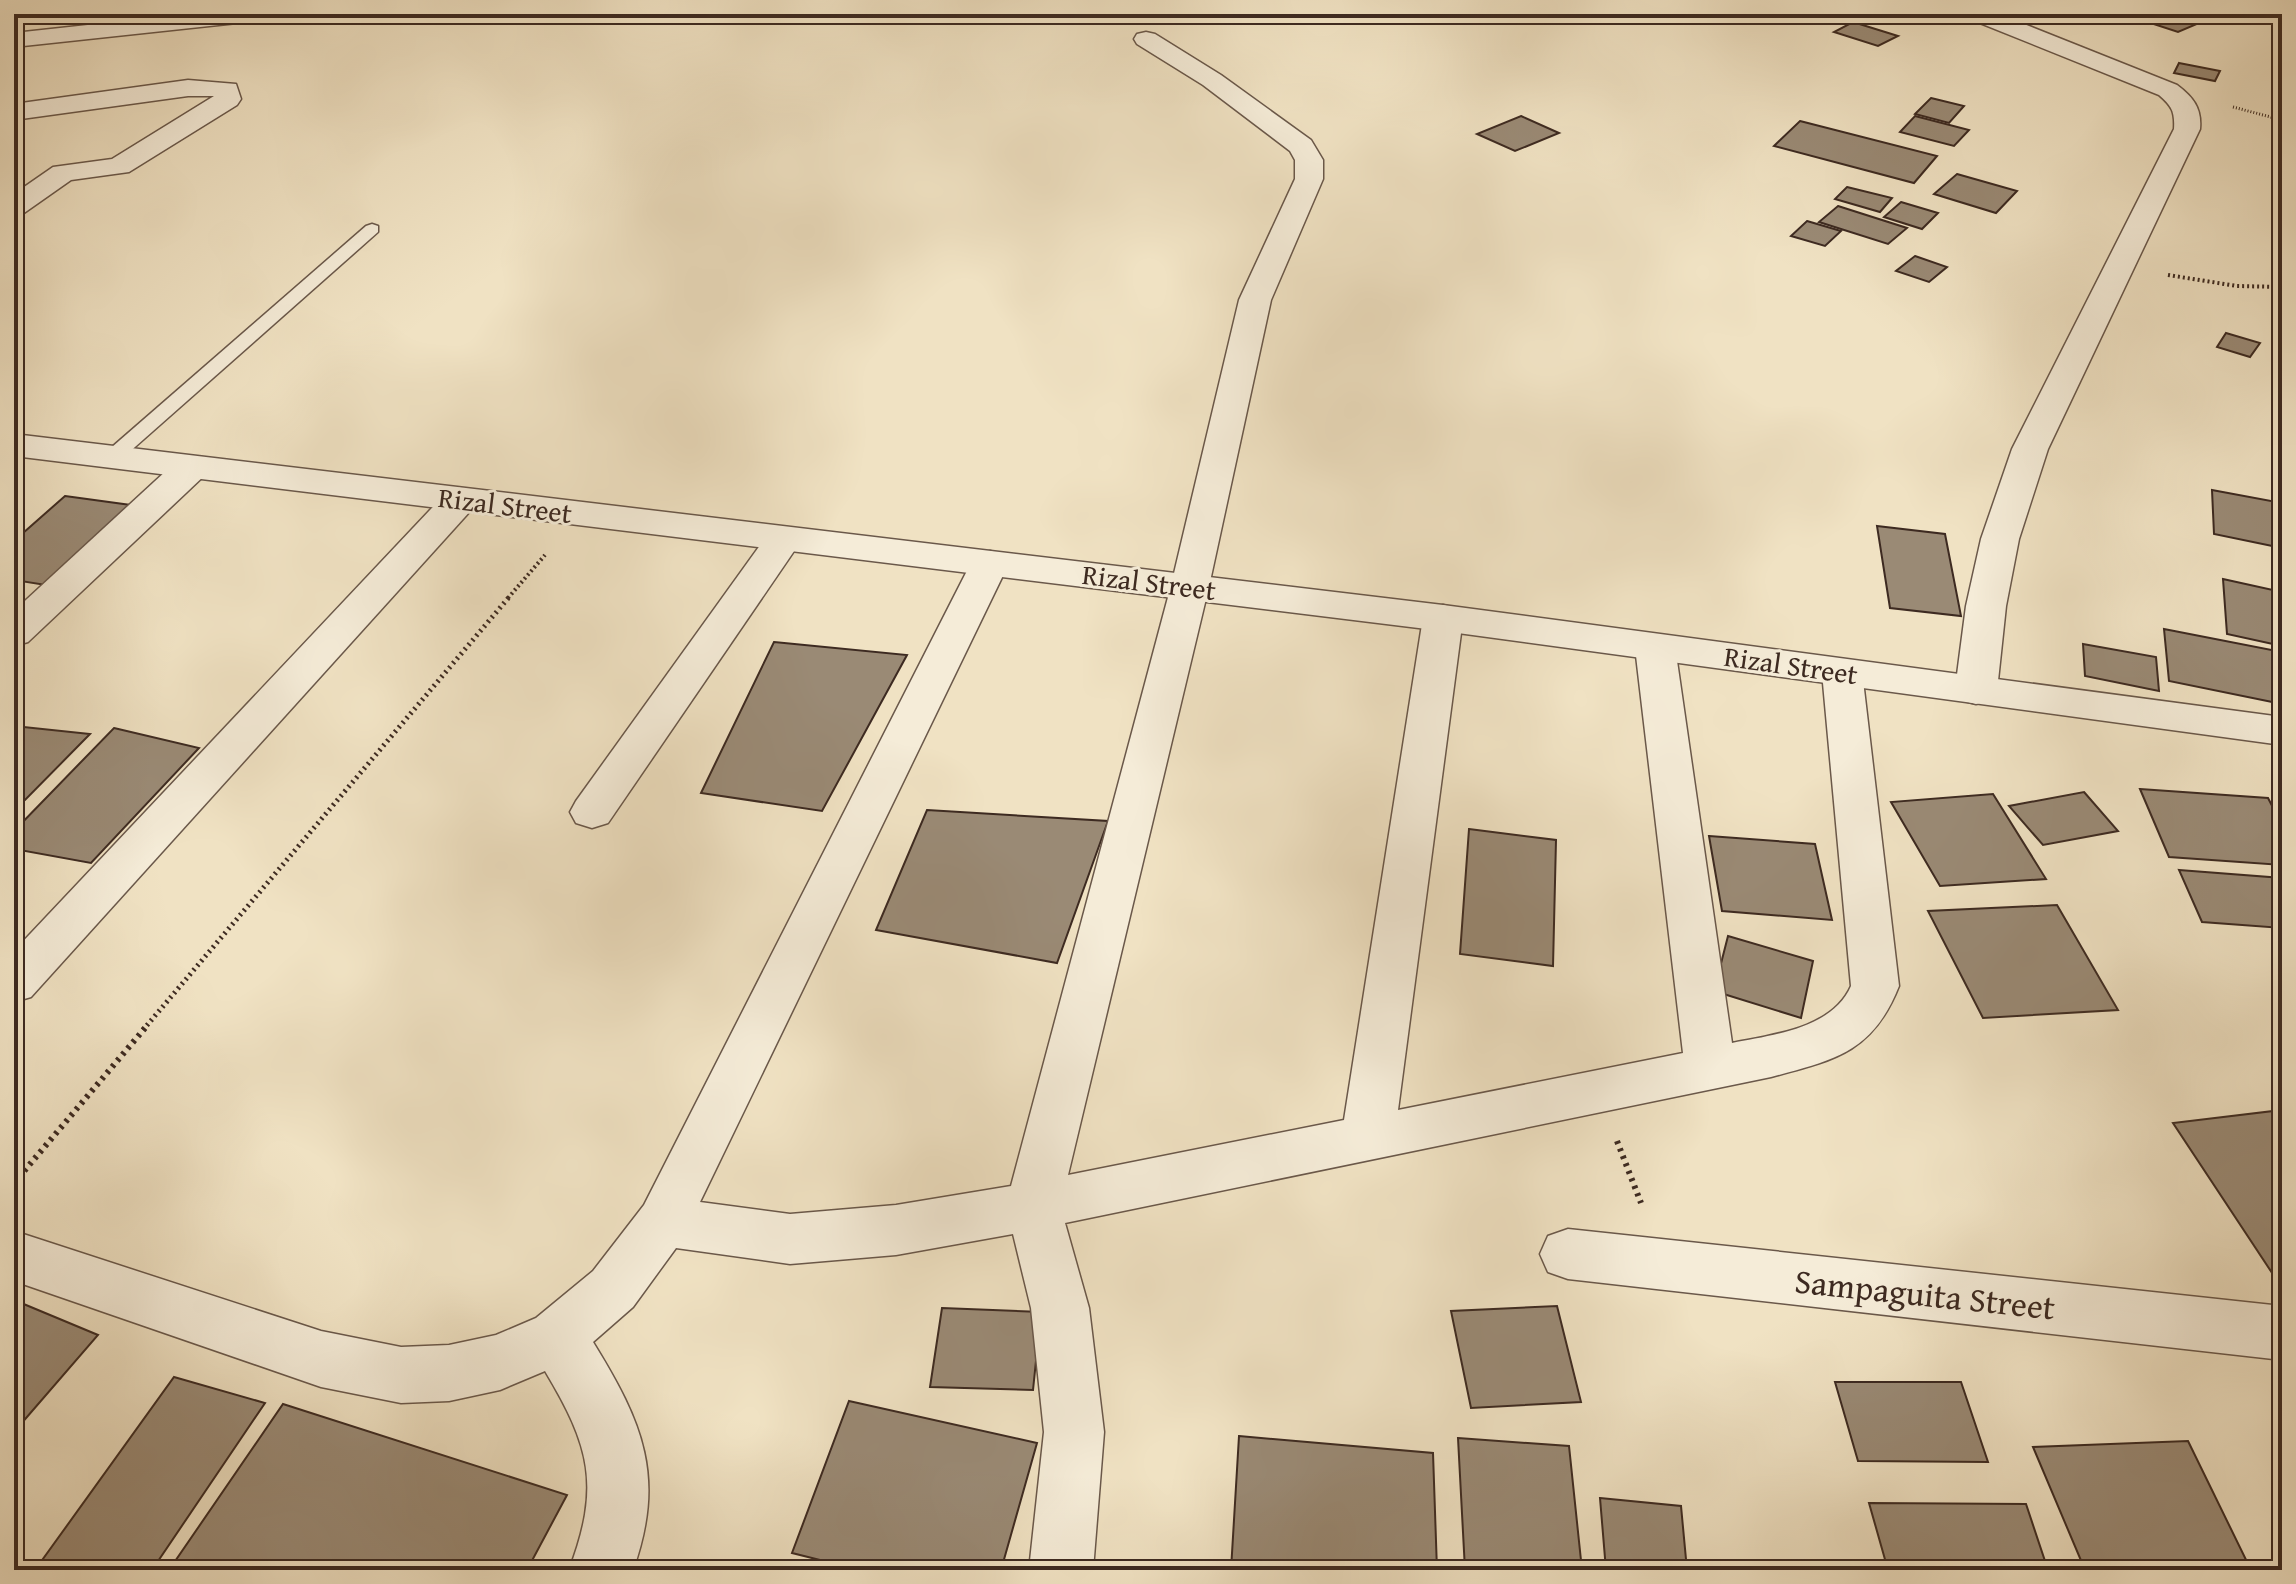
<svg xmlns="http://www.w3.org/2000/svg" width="2296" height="1584" font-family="'Gentium Book Plus',serif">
<rect width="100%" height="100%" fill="#f0e2c3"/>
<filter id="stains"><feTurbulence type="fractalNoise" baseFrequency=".0025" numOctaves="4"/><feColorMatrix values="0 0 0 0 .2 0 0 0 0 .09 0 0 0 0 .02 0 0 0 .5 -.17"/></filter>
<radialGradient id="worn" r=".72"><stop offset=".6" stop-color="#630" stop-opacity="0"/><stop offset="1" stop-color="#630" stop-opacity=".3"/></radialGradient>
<g fill="#9a8a75" stroke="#3d2a21" stroke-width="2">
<polygon points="2123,14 2197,14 2211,18 2178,32"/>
<polygon points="1853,22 1898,36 1878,46 1834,32"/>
<polygon points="2179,63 2220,71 2215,81 2174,73"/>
<polygon points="1931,98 1964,106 1949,123 1915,114"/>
<polygon points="1521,116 1559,133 1515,151 1477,134"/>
<polygon points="1915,116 1969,130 1954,146 1900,132"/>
<polygon points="1800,121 1937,156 1914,183 1774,146"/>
<polygon points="1957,174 2017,191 1996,213 1934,194"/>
<polygon points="1847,187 1892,198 1880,212 1835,199"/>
<polygon points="1901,202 1938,213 1922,229 1884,217"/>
<polygon points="1838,206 1907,228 1888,244 1819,222"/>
<polygon points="1807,221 1841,231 1825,246 1791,236"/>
<polygon points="1915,256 1947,267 1929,282 1896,271"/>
<polygon points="2226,333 2260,343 2250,357 2217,347"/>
<polygon points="2212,490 2282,503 2282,548 2214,534"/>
<polygon points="65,496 138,506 52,586 14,580 14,541"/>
<polygon points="1877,526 1945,534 1961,616 1890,608"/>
<polygon points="2223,579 2282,592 2282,646 2227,634"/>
<polygon points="2164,629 2282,652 2282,704 2169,681"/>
<polygon points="774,642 907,655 822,811 701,793"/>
<polygon points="2083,644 2156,657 2159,691 2085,676"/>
<polygon points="14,726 90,734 25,800 14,798"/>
<polygon points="114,728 199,748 91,863 14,849 14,831"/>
<polygon points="2140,789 2268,798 2282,825 2282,865 2169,857"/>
<polygon points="2084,792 2118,831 2043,845 2009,806"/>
<polygon points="1993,794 2046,879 1940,886 1891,802"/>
<polygon points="927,810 1108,821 1057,963 876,930"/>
<polygon points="1469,829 1556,840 1553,966 1460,954"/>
<polygon points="1709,836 1815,844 1832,920 1722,911"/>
<polygon points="2179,870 2282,878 2282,928 2202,922"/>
<polygon points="2057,905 2118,1010 1983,1018 1928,911"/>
<polygon points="1728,936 1813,961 1801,1018 1714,991"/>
<polygon points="2282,1110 2282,1288 2173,1123"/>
<polygon points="14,1300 98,1335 14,1432"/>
<polygon points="1557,1306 1581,1402 1471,1408 1451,1311"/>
<polygon points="942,1308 1041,1312 1033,1390 930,1387"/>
<polygon points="174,1377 265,1403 152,1570 35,1570"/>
<polygon points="1835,1382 1961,1382 1988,1462 1858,1461"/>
<polygon points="849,1401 1037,1443 1001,1570 860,1570 792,1553"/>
<polygon points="283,1404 567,1495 527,1570 169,1570"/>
<polygon points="1239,1436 1433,1453 1437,1570 1231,1570"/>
<polygon points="1458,1438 1569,1446 1582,1570 1465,1570"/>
<polygon points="2188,1441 2251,1570 2085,1570 2033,1447"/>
<polygon points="1600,1498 1681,1506 1687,1570 1606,1570"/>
<polygon points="1869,1503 2026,1504 2048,1570 1888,1570"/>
</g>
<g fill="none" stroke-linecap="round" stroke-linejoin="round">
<defs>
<polygon id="service" points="372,224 378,226 378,232 118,462 104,462 101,458 104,454 366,226"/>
<g id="minor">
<polygon points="189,14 268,14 264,19 256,21 14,47 14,33"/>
<path d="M 1966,14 L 1999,14 L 2177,85 C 2193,97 2202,108 2200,129 L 2048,449 L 2019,539 L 2006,606 L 1997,690 L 1991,700 L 1976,704 L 1961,700 L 1955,690 L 1966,606 L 1981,539 L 2012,449 L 2174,129 C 2175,112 2172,106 2159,95 L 1970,19 Z"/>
<path d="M 1146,32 L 1155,34 L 1221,75 L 1311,140 L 1323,160 L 1323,179 L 1271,300 L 1209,586 L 1068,1175 L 1344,1120 L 1423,618 L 1429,609 L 1443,605 L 1457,609 L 1463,618 L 1398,1110 L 1683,1053 L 1635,647 L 1641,638 L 1655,634 L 1669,638 L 1675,647 L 1732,1043 C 1772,1035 1832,1029 1851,986 L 1822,672 L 1828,662 L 1842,659 L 1856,662 L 1862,672 L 1899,986 C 1873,1052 1835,1060 1771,1077 L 1065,1223 L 1089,1308 L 1104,1432 L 1093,1570 L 1029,1570 L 1044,1432 L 1031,1308 L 1013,1234 L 896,1255 L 790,1264 L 676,1248 L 633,1307 L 593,1342 C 643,1423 666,1477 633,1570 L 569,1570 C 601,1486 590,1446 545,1371 L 500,1390 L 449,1401 L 401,1403 L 321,1387 L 14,1281 L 14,1231 L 321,1331 L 401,1347 L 449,1345 L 496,1335 L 536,1318 L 593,1271 L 644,1205 L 971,563 L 977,555 L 990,551 L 1003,555 L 1009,563 L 700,1202 L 790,1214 L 896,1205 L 1011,1186 L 1171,586 L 1239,300 L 1295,179 L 1295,160 L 1290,151 L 1203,85 L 1137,44 L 1134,39 L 1137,34 Z"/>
<polygon points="188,80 236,84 241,99 237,105 129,172 71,180 24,213 14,216 14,194 53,167 112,159 214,96 188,96 14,120 14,104"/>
<polygon points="192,456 205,459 210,467 205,475 28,642 14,646 14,611 179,459"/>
<polygon points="460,489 473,492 478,500 473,508 31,997 14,1002 14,951 447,492"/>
<polygon points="784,527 797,530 803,538 608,823 592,828 576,823 570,812 576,801 771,530"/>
<polygon points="1568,1229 2282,1306 2282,1360 1568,1279 1548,1272 1540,1254 1548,1236"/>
</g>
<polygon id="tertiary" points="14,434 1443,605 2282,717 2282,745 1443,631 14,456"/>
</defs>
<use href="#service" stroke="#6a584a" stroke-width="3"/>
<use href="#minor" stroke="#6a584a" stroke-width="3"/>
<use href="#tertiary" stroke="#6a584a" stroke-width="3"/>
<polyline stroke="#3d2a21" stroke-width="3" stroke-dasharray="1 2" stroke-linecap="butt" points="2233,107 2282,120"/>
<g stroke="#3d2a21" stroke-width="4" stroke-dasharray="2 3" stroke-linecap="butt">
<polyline points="2168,275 2237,286 2282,287"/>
<polyline points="508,598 545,555"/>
</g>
<polyline stroke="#3d2a21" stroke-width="5" stroke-dasharray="2 4" stroke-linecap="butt" points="143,1030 510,596"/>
<g stroke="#3d2a21" stroke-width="6" stroke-dasharray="3 5" stroke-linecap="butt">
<polyline points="1617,1141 1641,1203"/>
<polyline points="14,1183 145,1028"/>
</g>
<use href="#service" fill="#f5ecd8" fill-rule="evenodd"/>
<use href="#minor" fill="#f5ecd8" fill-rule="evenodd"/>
<use href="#tertiary" fill="#f5ecd8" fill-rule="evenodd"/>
</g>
<g text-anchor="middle" stroke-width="6" stroke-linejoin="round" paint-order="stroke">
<g font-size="28" fill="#3d2a21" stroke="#f5ecd8">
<text transform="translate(505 505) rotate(7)" y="10">Rizal Street</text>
<text transform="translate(1149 582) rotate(7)" y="10">Rizal Street</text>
<text transform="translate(1791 665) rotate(8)" y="10">Rizal Street</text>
</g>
<g font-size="34" fill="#3d2a21" stroke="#f5ecd8">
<text transform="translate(1925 1294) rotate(6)" y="12">Sampaguita Street</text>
</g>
</g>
<rect width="2296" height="1584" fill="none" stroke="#f0e2c3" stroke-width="48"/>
<rect x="16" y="16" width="2264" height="1552" fill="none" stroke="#3d2a21" stroke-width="4"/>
<rect x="24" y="24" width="2248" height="1536" fill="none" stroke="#3d2a21" stroke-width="2"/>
<rect width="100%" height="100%" filter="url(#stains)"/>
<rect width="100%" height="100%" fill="url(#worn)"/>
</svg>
